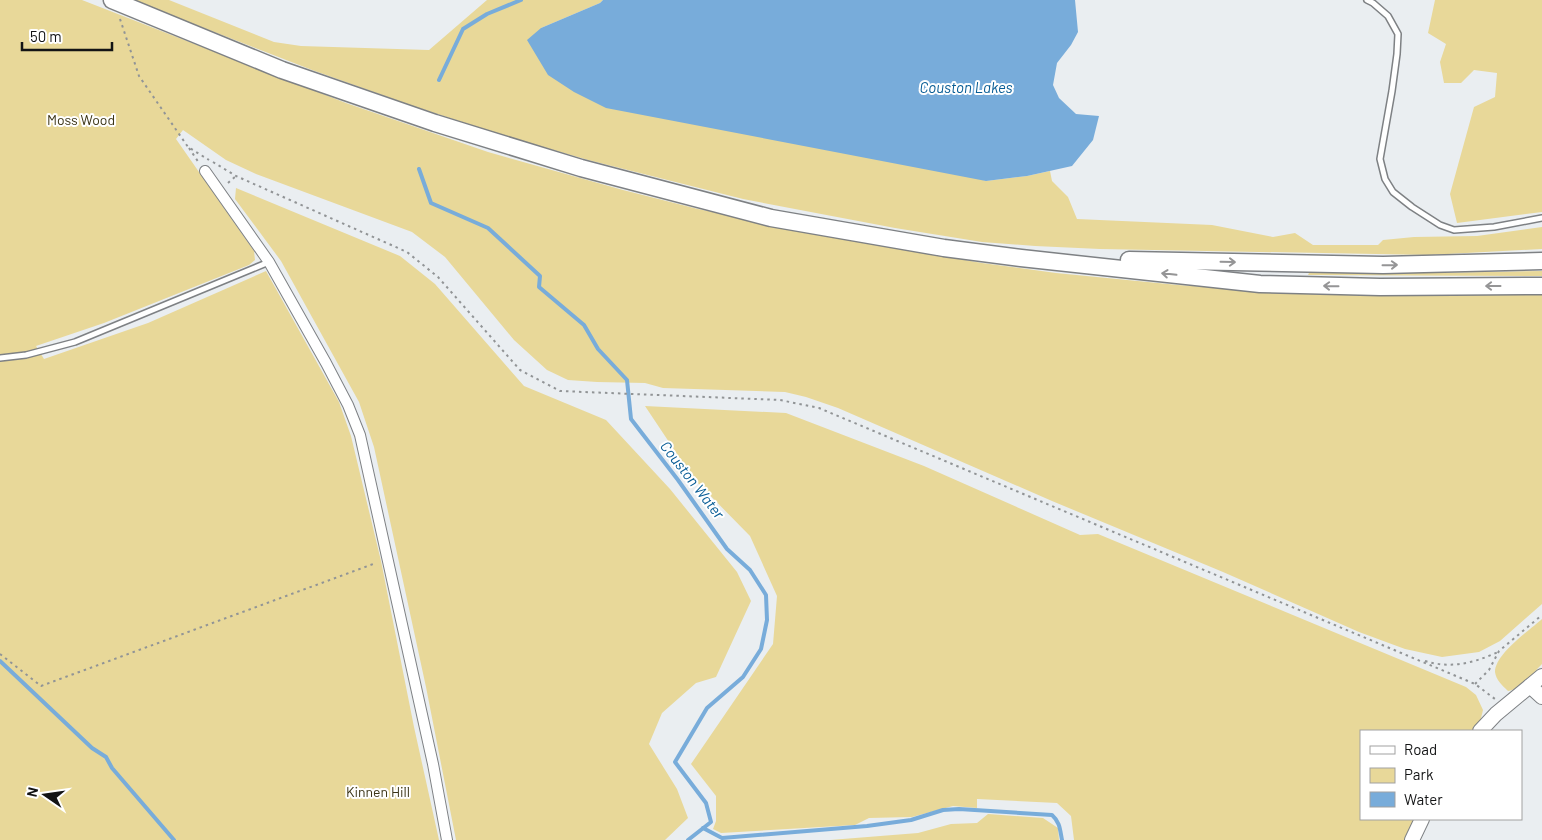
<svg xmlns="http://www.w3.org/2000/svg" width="1542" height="840" font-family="Barlow,sans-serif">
<rect width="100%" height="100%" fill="#eaeef1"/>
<g fill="#e8d899">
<polygon points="0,0 82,0 346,103 488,152 623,190 698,209 834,237 982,263 1056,273 1178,285 1264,291 1542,294 1542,604 1500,641 1479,652 1442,657 1405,649 1359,632 1223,572 1052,501 838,408 806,397 785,392 663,388 645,383 597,382 568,380 547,370 514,340 445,257 412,232 256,174 226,160 183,130 176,139 254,251 255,260 249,265 104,323 36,346 44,359 148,323 266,271 339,402 351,436 381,561 414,727 439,840 0,840"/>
<polygon points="132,0 169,0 274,42 301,46 429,50 487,0 603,0 600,3 541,28 986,181 1027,176 1050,171 1052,181 1068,197 1077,219 1212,225 1273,237 1295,233 1313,245 1378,245 1383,240 1414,237 1477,236 1542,227 1542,249 1429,255 1100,249 1035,246 982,242 895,228 743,199 588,160 505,136 410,105 312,70"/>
<polygon points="1435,0 1542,0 1542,212 1457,223 1450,194 1474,107 1495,97 1497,73 1474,70 1461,83 1444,83 1440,62 1446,44 1428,33"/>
<polygon points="236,188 400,256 435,284 524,386 606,420 670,489 737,572 751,601 716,677 696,683 662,713 649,744 677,789 688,818 665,840 456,840 426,687 374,447 359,402 281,261 235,199"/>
<polygon points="1310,271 1433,273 1542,271 1542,276 1308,275"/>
<polygon points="645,406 786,413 924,466 1080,535 1098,534 1466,687 1476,695 1483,710 1479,726 1474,731 1361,731 1361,819 1415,819 1405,840 1074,840 1071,816 1057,803 977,799 977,808 953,806 912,817 869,818 855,825 721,833 713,829 716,821 716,796 691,764 773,644 777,596 750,536 693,478"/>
<path d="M 1542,619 L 1542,664 C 1532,674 1523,688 1508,691 C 1502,685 1496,680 1495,672 C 1495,654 1530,630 1542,619 Z"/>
<polygon points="988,814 1043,818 1058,828 1059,840 830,840 918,833 951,824 977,823"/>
</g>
<polygon fill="#78acda" points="603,0 1075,0 1078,32 1071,45 1057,63 1053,85 1059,98 1076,114 1099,116 1093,140 1072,166 1027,176 986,181 606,108 574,92 548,75 527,40 541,28 600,3"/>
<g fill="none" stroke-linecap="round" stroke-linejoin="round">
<g stroke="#78acda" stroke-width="4">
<polyline points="439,80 463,29 487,14 521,0"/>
<polyline points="419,169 431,203 488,228 540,276 539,287 584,325 598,349 627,380 631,419 678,480 727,549 750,570 766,595 767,620 761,649 743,677 707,708 675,762 706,803 711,822 688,840"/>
<polyline points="0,661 92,748 106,757 112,768 174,840"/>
<path d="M 703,828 L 722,838 L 867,826 L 911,820 L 943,810 L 959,809 L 1052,815 C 1060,822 1060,830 1062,840"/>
</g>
<defs>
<g id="lane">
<polyline points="1367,0 1373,3 1388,16 1398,34 1397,54 1392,91 1380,159 1385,179 1393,192 1412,207 1440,225 1454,230 1494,227 1542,218"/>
<polyline points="0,358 26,355 75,342 269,262"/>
</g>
<polyline id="street" points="205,171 269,262 326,363 348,405 360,435 433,764 447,840"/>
<g id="secondary">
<polyline points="1530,686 1542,697"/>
<polyline points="1480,731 1496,714 1542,676"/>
<polyline points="1412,840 1422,819"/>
</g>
<g id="primary">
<polyline points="112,0 282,70 435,123 581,168 771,218 944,248 1021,258 1260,284 1380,287 1542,286"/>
<polyline points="1129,260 1383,265 1542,261"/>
</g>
</defs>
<use href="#lane" stroke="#7e8184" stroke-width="8"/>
<use href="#street" stroke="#7e8184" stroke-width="12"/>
<use href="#secondary" stroke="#7e8184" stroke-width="16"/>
<use href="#primary" stroke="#7e8184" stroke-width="19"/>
<g stroke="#919496" stroke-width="2" stroke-dasharray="2.5 4" stroke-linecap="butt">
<polyline points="120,19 139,76 188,147 209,160"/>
<polyline points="189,148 199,163"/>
<polyline points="213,162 236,176 407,252 438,277 520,370 560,391 780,400 819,408 1475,684 1495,699"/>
<polyline points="228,183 236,176"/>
<polyline points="0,654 41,686 376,563"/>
<path d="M 1425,661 C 1451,669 1474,663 1498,652"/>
<polyline points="1475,684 1489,670 1499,651 1542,615"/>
</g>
<use href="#lane" stroke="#fff" stroke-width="5"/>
<use href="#street" stroke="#fff" stroke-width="10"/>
<use href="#secondary" stroke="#fff" stroke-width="14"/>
<use href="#primary" stroke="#fff" stroke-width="16"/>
</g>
<defs><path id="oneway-shaft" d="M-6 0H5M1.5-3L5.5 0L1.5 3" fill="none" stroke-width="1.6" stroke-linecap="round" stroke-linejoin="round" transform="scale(1.25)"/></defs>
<g stroke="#959596">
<use href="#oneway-shaft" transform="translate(1228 262) rotate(1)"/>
<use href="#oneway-shaft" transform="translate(1390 265) rotate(-1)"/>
<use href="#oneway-shaft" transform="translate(1169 274) rotate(-174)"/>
<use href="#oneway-shaft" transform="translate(1331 286) rotate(-179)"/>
<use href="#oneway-shaft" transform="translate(1493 286) rotate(180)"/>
</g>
<g text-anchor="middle" stroke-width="4" stroke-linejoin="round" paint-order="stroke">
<g font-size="14" fill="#3b3416" stroke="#fff">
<text x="81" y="125">Moss Wood</text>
<text x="378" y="797">Kinnen Hill</text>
</g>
<g font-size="15" font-style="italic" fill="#075c95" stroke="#fff">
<text x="966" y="93">Couston Lakes</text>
<text transform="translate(692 480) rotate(52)" y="5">Couston Water</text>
</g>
</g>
<rect x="1360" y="730" width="162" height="90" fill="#ffffff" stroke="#a1a1a1"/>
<rect x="1370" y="746" width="25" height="8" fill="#ffffff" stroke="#a1a1a1"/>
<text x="1404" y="755" font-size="15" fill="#131415">Road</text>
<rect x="1370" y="768" width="25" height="15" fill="#e8d899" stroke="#a1a1a1"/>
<text x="1404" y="780" font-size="15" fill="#131415">Park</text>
<rect x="1370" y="792" width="25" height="15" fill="#78acda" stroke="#a1a1a1"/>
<text x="1404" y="805" font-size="15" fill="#131415">Water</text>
<g transform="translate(45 795) rotate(283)" stroke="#ffffff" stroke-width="4" paint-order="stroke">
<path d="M0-4L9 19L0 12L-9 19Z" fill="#131415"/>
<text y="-8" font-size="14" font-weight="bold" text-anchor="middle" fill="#131415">N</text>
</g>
<path d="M22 42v8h90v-8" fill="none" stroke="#131415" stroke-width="2.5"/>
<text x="30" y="42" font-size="15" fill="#131415" stroke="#ffffff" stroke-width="4" paint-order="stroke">50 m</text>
</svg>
